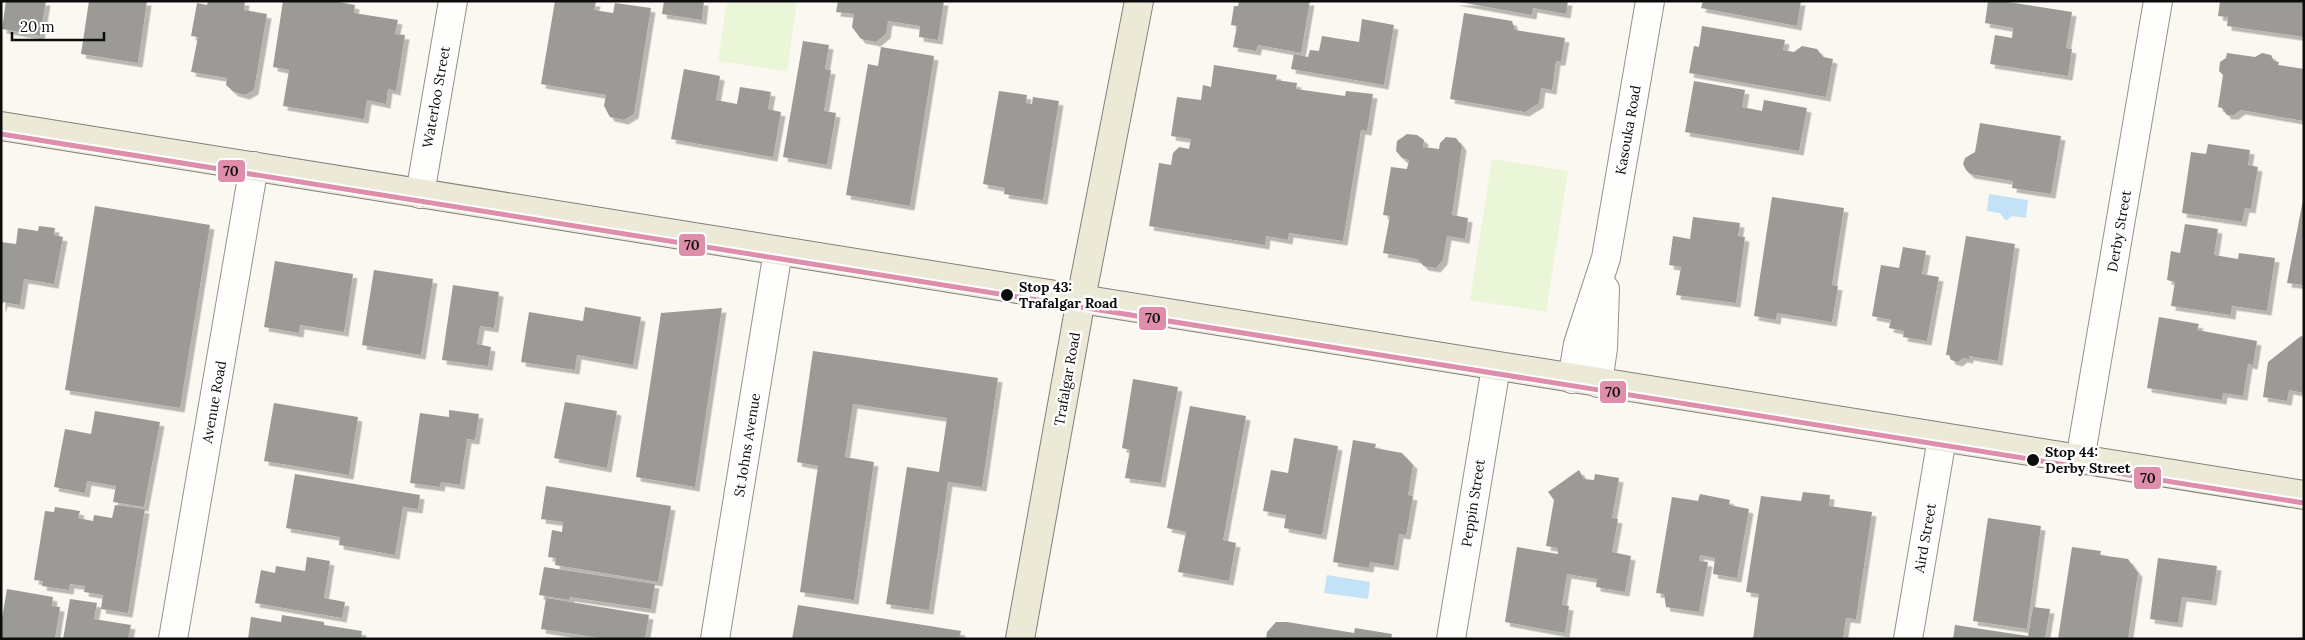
<svg xmlns="http://www.w3.org/2000/svg" width="2305" height="640" font-family="Lora,serif">
<defs>
<filter id="shadow"><feDropShadow dx="4.5" dy="4.5" stdDeviation="0" flood-color="#0004"/></filter>
</defs>
<rect width="100%" height="100%" fill="#faf8f0"/>
<g fill="#ebf5d8">
<polygon points="727,1 797,1 787,71 718,61"/>
<polygon points="1492,159 1568,171 1546,312 1470,300"/>
</g>
<g fill="#c3e1f7">
<polygon points="1989,194 2028,200 2026,218 2012,216 2006,221 2000,213 1987,211"/>
<polygon points="1327,575 1370,582 1368,599 1324,593"/>
</g>
<g fill="#9c9a96" filter="url(#shadow)">
<polygon points="6,1 46,1 40,36 2,29"/>
<polygon points="89,1 147,1 138,63 81,54"/>
<polygon points="208,1 245,1 244,10 267,14 254,90 245,95 234,92 226,85 227,78 191,72 198,37 191,36 197,3 207,5"/>
<polygon points="283,1 334,1 355,5 354,13 398,20 395,34 405,35 396,91 388,89 386,104 367,100 364,119 283,106 289,70 273,67"/>
<polygon points="555,1 596,2 594,10 613,13 615,3 651,8 634,114 624,120 610,117 604,106 606,95 541,84"/>
<polygon points="664,1 704,1 702,20 662,14"/>
<polygon points="838,1 944,1 938,40 919,37 920,26 888,21 886,34 876,42 861,39 852,27 854,14 836,12"/>
<polygon points="1239,1 1310,1 1301,53 1258,45 1256,51 1233,47 1237,26 1231,25 1234,6 1238,6"/>
<polygon points="1454,1 1568,1 1566,14 1533,8 1532,15"/>
<polygon points="1703,1 1801,1 1797,26 1701,8"/>
<polygon points="1988,1 2001,1 2072,12 2066,48 2072,49 2068,76 1990,64 1995,35 2012,38 2013,28 1985,23"/>
<polygon points="2220,1 2304,1 2304,37 2227,26 2228,17 2218,16"/>
<polygon points="1464,13 1512,21 1515,30 1565,38 1561,61 1556,61 1552,90 1541,88 1539,103 1525,112 1450,99"/>
<polygon points="1362,19 1394,25 1384,85 1291,69 1294,54 1308,57 1310,50 1319,51 1322,36 1359,42"/>
<polygon points="1702,26 1785,40 1783,50 1794,52 1802,46 1817,49 1823,57 1833,59 1826,97 1689,73 1694,46 1699,47"/>
<polygon points="803,41 829,45 825,69 831,70 824,111 836,113 827,165 783,157"/>
<polygon points="881,47 934,56 910,206 846,195 868,64 878,66"/>
<polygon points="2227,53 2255,57 2262,53 2271,55 2274,61 2279,62 2278,65 2304,69 2304,121 2241,110 2234,115 2227,115 2222,108 2218,107 2223,75 2219,71 2220,62 2226,58"/>
<polygon points="1214,65 1277,75 1276,80 1297,83 1296,89 1345,96 1346,91 1373,94 1367,131 1361,130 1343,241 1289,233 1288,240 1266,236 1265,245 1149,226 1159,163 1171,165 1173,153 1179,147 1189,149 1191,139 1171,136 1177,97 1201,100 1203,85 1211,87"/>
<polygon points="684,69 720,76 716,100 737,104 740,87 771,92 768,109 781,112 773,157 671,139"/>
<polygon points="1694,81 1745,90 1742,107 1762,111 1764,100 1807,108 1799,151 1685,132"/>
<polygon points="999,91 1027,95 1026,103 1032,104 1033,97 1059,101 1043,200 1004,194 1005,188 983,184"/>
<polygon points="1980,123 2061,136 2051,194 2012,188 2013,181 1970,174 1966,170 1963,164 1965,158 1975,152"/>
<polygon points="1407,134 1417,135 1424,140 1423,147 1439,149 1440,143 1446,137 1456,138 1462,146 1452,215 1468,218 1465,239 1447,236 1443,260 1436,268 1424,266 1417,259 1383,253 1390,216 1383,215 1391,167 1407,169 1409,160 1402,158 1396,151 1397,141"/>
<polygon points="2208,144 2250,150 2248,165 2258,167 2251,209 2245,208 2242,222 2182,213 2191,152 2206,154"/>
<polygon points="1772,197 1844,208 1832,285 1838,286 1832,322 1777,313 1776,320 1754,316"/>
<polygon points="2303,200 2304,201 2304,285 2287,283"/>
<polygon points="95,206 210,225 180,408 65,390"/>
<polygon points="1693,217 1740,223 1738,236 1745,237 1736,303 1676,295 1681,267 1669,265 1673,236 1690,239"/>
<polygon points="2185,224 2218,229 2214,255 2238,259 2239,253 2275,258 2267,311 2232,306 2231,315 2171,306 2175,282 2167,280 2171,251 2180,253"/>
<polygon points="39,226 55,228 54,235 63,237 54,284 24,279 20,305 3,302 1,309 1,242 16,244 18,228 38,231"/>
<polygon points="1966,236 2015,244 1998,361 1969,356 1969,359 1963,358 1958,362 1951,360 1949,355 1946,355"/>
<polygon points="1903,247 1926,251 1922,274 1939,277 1927,341 1903,337 1904,331 1889,328 1891,320 1872,316 1881,265 1899,268"/>
<polygon points="275,261 353,274 344,332 300,325 299,333 264,327"/>
<polygon points="374,270 433,279 421,355 362,345"/>
<polygon points="453,285 499,292 494,328 480,326 477,344 491,347 488,366 442,360"/>
<polygon points="585,307 641,317 633,365 577,355 575,370 521,362 529,312 583,321"/>
<polygon points="722,308 695,487 636,477 661,313"/>
<polygon points="2159,317 2199,324 2197,330 2257,341 2253,365 2248,364 2243,396 2223,393 2222,400 2147,388"/>
<polygon points="2301,336 2304,337 2304,393 2289,390 2287,401 2263,397 2268,362"/>
<polygon points="813,351 998,378 982,487 948,482 929,610 886,604 907,467 939,472 947,418 853,404 845,457 874,462 854,600 800,592 818,466 797,462"/>
<polygon points="1133,379 1178,387 1161,483 1125,478 1130,450 1122,448"/>
<polygon points="565,402 617,411 607,468 554,458"/>
<polygon points="274,403 358,417 349,475 264,461"/>
<polygon points="1190,406 1246,416 1223,540 1236,543 1229,581 1178,572 1186,532 1167,528"/>
<polygon points="449,410 479,414 475,440 467,439 460,485 441,482 440,487 410,483 420,413 449,417"/>
<polygon points="95,411 160,422 144,507 113,502 116,486 87,481 85,493 54,487 65,429 91,434"/>
<polygon points="1294,438 1338,446 1322,535 1284,528 1286,515 1263,511 1271,470 1288,473"/>
<polygon points="1353,440 1376,444 1375,448 1402,453 1413,465 1408,495 1413,496 1406,535 1399,534 1394,566 1370,562 1369,568 1333,562"/>
<polygon points="1579,470 1584,479 1594,480 1595,474 1619,478 1612,518 1618,519 1612,552 1631,556 1625,592 1596,587 1597,579 1567,574 1562,605 1569,606 1565,633 1505,622 1517,547 1558,554 1558,548 1546,546 1554,500 1548,492"/>
<polygon points="295,474 420,495 418,509 403,507 395,555 339,545 340,537 286,528"/>
<polygon points="546,486 671,506 658,582 555,565 556,558 548,557 552,530 562,532 563,522 541,519"/>
<polygon points="1803,492 1830,495 1829,506 1872,512 1856,619 1846,618 1843,639 1753,639 1759,594 1746,592 1761,496 1801,501"/>
<polygon points="1700,494 1730,500 1729,505 1749,509 1737,578 1713,574 1715,558 1700,555 1699,561 1708,562 1699,612 1666,607 1664,594 1656,593 1672,497 1698,501"/>
<polygon points="115,505 145,509 128,613 101,609 103,595 84,592 85,586 70,584 69,590 42,586 43,581 34,580 45,511 54,512 55,507 80,511 78,518 93,521 94,515 112,518"/>
<polygon points="1988,518 2041,526 2027,629 1973,621"/>
<polygon points="2072,547 2101,551 2100,555 2128,559 2138,573 2128,639 2058,639"/>
<polygon points="307,557 330,561 324,598 345,602 342,618 255,603 261,570 275,573 276,566 305,571"/>
<polygon points="2158,558 2217,566 2212,601 2182,597 2178,623 2150,619"/>
<polygon points="544,567 655,584 651,609 570,597 569,600 539,595"/>
<polygon points="7,589 53,597 52,606 60,607 55,639 1,639 1,624"/>
<polygon points="546,598 649,615 645,639 606,639 541,629"/>
<polygon points="70,599 97,603 94,619 131,625 128,639 63,639"/>
<polygon points="798,605 961,631 959,639 792,639"/>
<polygon points="2033,607 2050,609 2045,639 1953,639 1955,625 2028,636"/>
<polygon points="282,615 324,622 324,625 362,631 361,639 248,639 251,617 281,622"/>
<polygon points="1276,622 1287,622 1354,633 1355,628 1392,634 1391,639 1266,639 1267,632"/>
</g>
<g fill="none" stroke-linecap="round" stroke-linejoin="round">
<defs>
<g id="minor">
<polyline points="420,194 453,1"/>
<polyline points="1572,379 1578,344 1606,258 1650,1"/>
<polyline points="1598,383 1603,348 1605,289"/>
<polyline points="2080,460 2158,1"/>
<polyline points="173,639 254,166"/>
<polyline points="715,639 778,251"/>
<polyline points="1451,639 1496,367"/>
<polyline points="1908,639 1942,438"/>
</g>
<g id="primary">
<polyline points="1,126 2304,495"/>
<polyline points="1020,639 1081,299 1139,1"/>
</g>
</defs>
<use href="#minor" stroke="#93928f" stroke-width="30"/>
<use href="#primary" stroke="#80807c" stroke-width="30"/>
<use href="#minor" stroke="#fefefd" stroke-width="28"/>
<use href="#primary" stroke="#ece9d6" stroke-width="28"/>
<defs>
<polyline id="tram-1" points="1,134 2304,503"/>
</defs>
<use href="#tram-1" stroke="#fff" stroke-width="9"/>
<use href="#tram-1" stroke="#de8daa" stroke-width="5"/>
</g>
<g fill="#0c0c0c" stroke="#fff" stroke-width="2">
<circle cx="1007" cy="295" r="7"/>
<circle cx="2033" cy="460" r="7"/>
</g>
<g text-anchor="middle" stroke-width="5" stroke-linejoin="round" paint-order="stroke">
<g font-size="14" fill="#0c0c0c" stroke="#fff">
<text transform="translate(436 97) rotate(-80)" y="5">Waterloo Street</text>
<text transform="translate(1628 130) rotate(-80)" y="5">Kasouka Road</text>
<text transform="translate(2119 231) rotate(-80)" y="5">Derby Street</text>
<text transform="translate(1067 379) rotate(-80)" y="5">Trafalgar Road</text>
<text transform="translate(214 402) rotate(-80)" y="5">Avenue Road</text>
<text transform="translate(747 445) rotate(-81)" y="5">St Johns Avenue</text>
<text transform="translate(1473 503) rotate(-81)" y="5">Peppin Street</text>
<text transform="translate(1925 538) rotate(-80)" y="5">Aird Street</text>
</g>
<g font-size="14" font-weight="bold" fill="#0c0c0c" stroke="#fff" text-anchor="start">
<text x="1019" y="292">Stop 43:<tspan x="1019" dy="16">Trafalgar Road</tspan></text>
<text x="2045" y="457">Stop 44:<tspan x="2045" dy="16">Derby Street</tspan></text>
</g>
</g>
<g stroke="#fff" stroke-width="2">
<rect x="217" y="159" width="29" height="24" rx="5" fill="#de8daa"/>
<rect x="678" y="233" width="28" height="24" rx="5" fill="#de8daa"/>
<rect x="1138" y="306" width="29" height="25" rx="5" fill="#de8daa"/>
<rect x="1599" y="380" width="28" height="24" rx="5" fill="#de8daa"/>
<rect x="2133" y="466" width="29" height="24" rx="5" fill="#de8daa"/>
</g>
<g font-size="14" text-anchor="middle" font-weight="bold" fill="#111">
<text x="231" y="176">70</text>
<text x="692" y="250">70</text>
<text x="1153" y="323">70</text>
<text x="1613" y="397">70</text>
<text x="2148" y="483">70</text>
</g>
<rect width="2305" height="640" fill="none" stroke="#0c0c0c" stroke-width="5"/>
<path d="M12 32v8h92v-8" fill="none" stroke="#0c0c0c" stroke-width="2.5"/>
<text x="20" y="32" font-size="15" fill="#0c0c0c" stroke="#ffffff" stroke-width="4" paint-order="stroke">20 m</text>
</svg>
